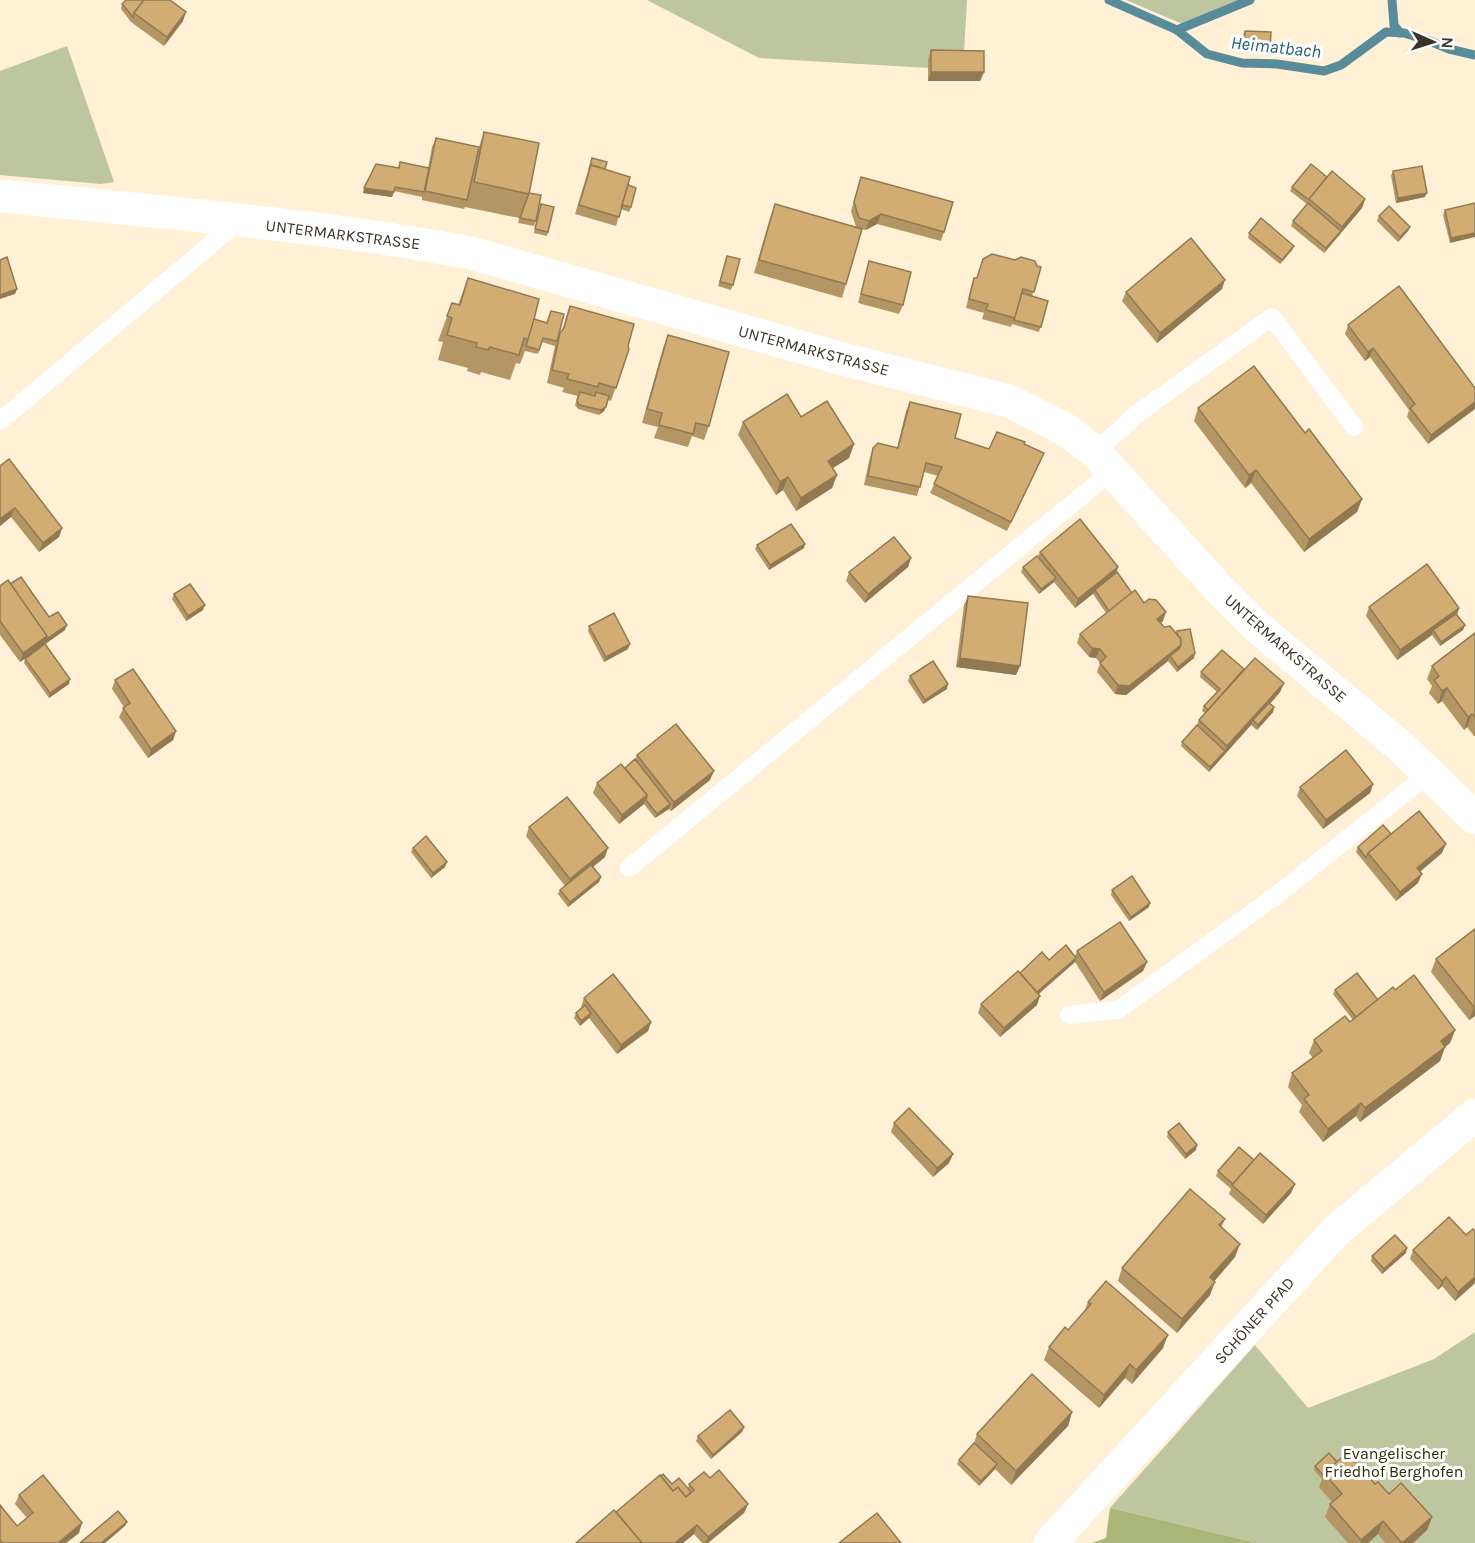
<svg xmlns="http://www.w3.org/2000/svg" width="1475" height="1543" font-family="Karla,sans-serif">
<rect width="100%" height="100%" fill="#fff0d6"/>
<g fill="#bdc69e">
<polygon points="647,0 967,0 963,70 759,58"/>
<polygon points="1126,0 1256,0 1192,28"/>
<polygon points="67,46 114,182 101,184 0,175 0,71"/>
<polygon points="1475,1332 1475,1543 1257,1543 1110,1508 1255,1345 1308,1408 1434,1359"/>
</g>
<polygon fill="#a9b677" points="1110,1508 1257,1543 1092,1543 1106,1538"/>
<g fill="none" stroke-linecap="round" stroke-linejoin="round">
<g stroke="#598c9b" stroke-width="9">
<polyline points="1109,0 1177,30 1207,54 1242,63 1277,64 1324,71 1341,65 1386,32 1404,33 1427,40 1449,49 1475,55"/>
<polyline points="1392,0 1394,25 1400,33"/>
<polyline points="1177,30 1250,0"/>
</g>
<g stroke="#fff" stroke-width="18">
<polyline points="0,421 239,221"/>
<polyline points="1095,452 1137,414 1272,317 1354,427"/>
<polyline points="629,868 1112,471"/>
<polyline points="1069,1015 1118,1010 1278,894 1430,773"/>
</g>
<g stroke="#fff" stroke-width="33">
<path d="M 0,196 C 157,212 316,224 471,253 L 843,359 L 1009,401 L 1066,430 L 1095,452 L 1221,591 L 1257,627 L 1401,747 L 1475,818"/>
<polyline points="1050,1543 1337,1230 1475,1115"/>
</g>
</g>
<g fill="#b49564">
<polygon points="122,4 183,21 164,46 131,22 121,9"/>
<polygon points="1245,31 1268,53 1242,52 1243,35"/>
<polygon points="931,50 984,72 980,81 928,81 928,59"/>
<polygon points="484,132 529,193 536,221 534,226 518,223 519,218 465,207 464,209 422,200 422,197 394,191 392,197 363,193 398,168 400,162 428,168 432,147 436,138 479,147"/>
<polygon points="592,158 605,169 628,185 631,207 629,212 621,209 616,226 575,214"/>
<polygon points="1393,171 1425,197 1396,203 1391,176"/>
<polygon points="861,177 944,232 941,241 877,224 866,230 862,229 846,284 842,298 754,273 770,218 775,204 856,227 851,211"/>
<polygon points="1327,177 1365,199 1362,208 1324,253 1291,226 1293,221 1307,204 1290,191 1292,187"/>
<polygon points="1475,203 1450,243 1443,215 1445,210"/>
<polygon points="541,204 548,232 547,236 534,233"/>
<polygon points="1379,216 1410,227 1408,231 1398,242 1377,221"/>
<polygon points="1249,233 1294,246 1292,250 1280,264 1248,238"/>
<polygon points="983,259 1041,267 1032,296 1048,301 1039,332 1012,324 1011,327 982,319 984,313 966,308 971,287 974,278 977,278"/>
<polygon points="726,260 733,285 731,290 718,286"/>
<polygon points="869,261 903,305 899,314 858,303"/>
<polygon points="468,278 534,319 557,341 560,333 562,330 570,306 628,346 629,349 611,401 608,400 604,411 599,415 578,409 575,405 578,396 562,392 564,388 547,383 555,346 542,342 538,354 525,351 520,364 516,363 510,380 481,372 480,375 467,371 468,368 438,360 443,342 438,341 452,303 458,305"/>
<polygon points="1222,289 1157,343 1122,301 1126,292"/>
<polygon points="1348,325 1475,388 1428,444 1407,417 1409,410 1370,357 1365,361 1345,334"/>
<polygon points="668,335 709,426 704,440 692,436 688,447 654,438 658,427 642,423 663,348"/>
<polygon points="910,402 955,438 989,449 1025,444 1044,453 1040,462 1007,531 930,493 938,476 924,472 917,496 864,485 870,457 873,448 897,448 906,411"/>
<polygon points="1198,408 1305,433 1362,499 1357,512 1304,552 1251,483 1245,488 1194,421"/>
<polygon points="801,417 854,444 849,458 833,468 837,475 832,488 796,511 783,490 776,495 738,435 743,422"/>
<polygon points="0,466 62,528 59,537 39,552 11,517 0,526"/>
<polygon points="757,545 804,548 769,570 755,549"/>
<polygon points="1040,552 1118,567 1117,572 1132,593 1144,603 1163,621 1161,623 1164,627 1176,633 1177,631 1194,658 1177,672 1168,661 1126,695 1115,694 1097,672 1100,663 1096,658 1089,657 1077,643 1080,634 1106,613 1093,594 1094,593 1075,608 1054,582 1039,594 1021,572 1023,567 1038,556"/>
<polygon points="911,558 908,567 865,603 846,581 849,572"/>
<polygon points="10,584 65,630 20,662 0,635 0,586"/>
<polygon points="174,594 203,610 186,621 172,599"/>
<polygon points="968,596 1020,666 1016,675 956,667 964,605"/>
<polygon points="1369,607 1459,608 1457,615 1465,625 1463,630 1440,646 1432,635 1397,660 1366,616"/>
<polygon points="589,626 628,649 604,662 588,631"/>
<polygon points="1475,633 1475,736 1474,736 1467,727 1464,730 1442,701 1438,704 1429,693 1432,686 1427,679 1432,666"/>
<polygon points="25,659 69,684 49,698 24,663"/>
<polygon points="1244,669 1284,683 1280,692 1270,704 1274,707 1273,712 1257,730 1251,725 1209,772 1181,746 1182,742 1197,725 1199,720 1205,713 1202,711 1204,706 1217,692 1200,677 1201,672"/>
<polygon points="910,676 947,689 923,704 908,681"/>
<polygon points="115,680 176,731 173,740 148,758 119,717 124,707 112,689"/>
<polygon points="637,755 710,780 671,811 669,809 655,818 644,804 619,824 593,793 597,783 625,768 635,759"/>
<polygon points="1373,784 1370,793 1323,829 1297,796 1300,787"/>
<polygon points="529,827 605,857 593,867 601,877 599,882 568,907 558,894 560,890 565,886 526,836"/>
<polygon points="1391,834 1442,853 1420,872 1418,883 1396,901 1356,852 1358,847"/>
<polygon points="413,848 445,867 431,878 411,852"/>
<polygon points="1112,890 1149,907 1129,921 1111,895"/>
<polygon points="1475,929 1475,1016 1469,1020 1431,972 1436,959"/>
<polygon points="1077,951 1147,962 1143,971 1100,1001 1075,962 1039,994 1037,1005 1000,1037 978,1013 981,1004 1020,973 1049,960 1075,956"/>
<polygon points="1335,990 1378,1000 1395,990 1455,1030 1450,1043 1445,1047 1440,1061 1360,1122 1356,1116 1323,1142 1299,1112 1302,1105 1288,1087 1292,1073 1313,1058 1309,1053 1314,1040 1353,1020 1333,994"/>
<polygon points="584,998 651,1022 648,1031 617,1054 589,1018 580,1026 574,1018 576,1013 582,1008 581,1007"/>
<polygon points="894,1123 953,1154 949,1163 933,1177 891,1132"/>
<polygon points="1168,1132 1196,1150 1185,1159 1167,1137"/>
<polygon points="1254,1160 1295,1184 1291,1193 1263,1224 1229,1194 1231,1189 1216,1176 1218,1171"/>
<polygon points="1225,1219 1221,1228 1235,1257 1214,1281 1210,1295 1177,1333 1118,1281 1122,1268"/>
<polygon points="1466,1235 1475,1283 1455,1301 1442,1286 1438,1290 1410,1259 1413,1250"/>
<polygon points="1406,1253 1382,1274 1371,1261 1372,1256"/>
<polygon points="1088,1302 1163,1348 1132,1384 1125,1378 1099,1408 1044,1360 1049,1347 1068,1330 1084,1312"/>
<polygon points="1072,1412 1068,1426 1011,1485 995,1469 979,1486 957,1464 959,1460 974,1443 977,1434"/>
<polygon points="744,1427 742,1432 711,1459 696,1441 698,1436"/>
<polygon points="1337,1462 1375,1484 1389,1494 1432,1517 1427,1530 1413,1543 1385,1543 1378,1534 1368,1543 1348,1543 1325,1517 1330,1504 1332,1502 1319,1487 1322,1479 1314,1470 1315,1466"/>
<polygon points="710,1478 748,1504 744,1513 708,1543 702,1543 694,1534 683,1543 576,1543 616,1512 672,1484 688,1489 689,1484"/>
<polygon points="19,1495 79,1533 66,1543 0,1543 0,1505 17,1526 27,1518 15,1504"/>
</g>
<g fill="#927951">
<polygon points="186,12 183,21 164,46 167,37"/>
<polygon points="1244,48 1270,49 1268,53 1242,52"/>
<polygon points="931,72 984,72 980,81 928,81"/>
<polygon points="364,188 394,192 392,197 363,193"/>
<polygon points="1427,193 1425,197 1396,203 1398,198"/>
<polygon points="1365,199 1362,208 1324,253 1326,248 1341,231 1342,227"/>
<polygon points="881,214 877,224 866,230 869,221"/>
<polygon points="1410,227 1408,231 1398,242 1400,237"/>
<polygon points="1475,233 1475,237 1450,243 1451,238"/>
<polygon points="1294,246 1292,250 1280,264 1282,260"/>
<polygon points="1225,280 1222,289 1157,343 1160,333"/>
<polygon points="17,289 15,294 0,299 0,295"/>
<polygon points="1373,348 1370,357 1365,361 1368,352"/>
<polygon points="1475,402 1475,409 1428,444 1431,435"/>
<polygon points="606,407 604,411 599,415 601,410"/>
<polygon points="854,444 849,458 823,474 828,461"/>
<polygon points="1256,470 1251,483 1245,488 1249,475"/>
<polygon points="837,475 832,488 796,511 801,498"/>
<polygon points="788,477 783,490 776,495 780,482"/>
<polygon points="1362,499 1357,512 1304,552 1309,539"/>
<polygon points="15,508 11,517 0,526 0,519"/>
<polygon points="62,528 59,537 39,552 43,543"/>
<polygon points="805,544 804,548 769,570 770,565"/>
<polygon points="911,558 908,567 865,603 868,594"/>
<polygon points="1118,567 1115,576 1095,590 1094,593 1075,608 1078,599"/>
<polygon points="1056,578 1054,582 1039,594 1041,589"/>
<polygon points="205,605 203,610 186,621 188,616"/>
<polygon points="1459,608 1456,618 1433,630 1432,635 1397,660 1400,650"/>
<polygon points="1166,612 1163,621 1154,628 1157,619"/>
<polygon points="67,625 65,630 20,662 23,653 47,636"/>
<polygon points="1465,625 1463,630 1440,646 1441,642"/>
<polygon points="630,644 628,649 604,662 606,657"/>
<polygon points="1181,645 1178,654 1170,656 1168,661 1126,695 1115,694 1118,685"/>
<polygon points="1092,648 1100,649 1096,658 1089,657"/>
<polygon points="1195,653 1194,658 1177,672 1178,667"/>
<polygon points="960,658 1020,666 1016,675 956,667"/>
<polygon points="70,679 69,684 49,698 50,693"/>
<polygon points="1284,683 1280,692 1254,722 1253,720 1251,725 1209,772 1210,767 1225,751 1227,746"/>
<polygon points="948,684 947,689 923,704 925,700"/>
<polygon points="1447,688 1442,701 1438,704 1442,691"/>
<polygon points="1274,707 1273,712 1257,730 1258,725"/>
<polygon points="1472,714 1467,727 1464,730 1468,717"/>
<polygon points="176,731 173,740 148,758 151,749"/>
<polygon points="714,771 710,780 671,811 674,802"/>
<polygon points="1373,784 1370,793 1323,829 1326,820"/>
<polygon points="647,795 644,804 619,824 622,815"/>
<polygon points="670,804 669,809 655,818 657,814"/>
<polygon points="1446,844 1442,853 1413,877 1417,868"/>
<polygon points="608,848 605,857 567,888 570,879"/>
<polygon points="447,862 445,867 431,878 433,873"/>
<polygon points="1422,874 1418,883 1396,901 1400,892"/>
<polygon points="601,877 599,882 568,907 570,902"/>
<polygon points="1150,903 1149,907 1129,921 1131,917"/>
<polygon points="1076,958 1075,962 1032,999 1034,995"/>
<polygon points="1147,962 1143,971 1100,1001 1104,992"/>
<polygon points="1040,996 1037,1005 1000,1037 1004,1028"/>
<polygon points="1475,1006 1475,1016 1469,1020 1474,1007"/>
<polygon points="591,1013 589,1018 580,1026 581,1021"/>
<polygon points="651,1022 648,1031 617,1054 621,1045"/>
<polygon points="1455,1030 1450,1043 1445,1047 1440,1061 1360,1122 1365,1108 1441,1041"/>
<polygon points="1361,1103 1356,1116 1323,1142 1328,1129"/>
<polygon points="1197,1145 1196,1150 1185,1159 1186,1154"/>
<polygon points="953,1154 949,1163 933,1177 937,1168"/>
<polygon points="1295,1184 1291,1193 1263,1224 1266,1215"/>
<polygon points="1240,1244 1235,1257 1206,1291 1210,1277"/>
<polygon points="1407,1248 1406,1253 1382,1274 1384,1269"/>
<polygon points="1446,1277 1442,1286 1438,1290 1442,1281"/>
<polygon points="1475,1277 1475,1283 1455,1301 1458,1292"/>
<polygon points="1215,1282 1210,1295 1177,1333 1182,1319"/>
<polygon points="1168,1335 1163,1348 1132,1384 1136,1370"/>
<polygon points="1130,1364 1125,1378 1099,1408 1104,1395"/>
<polygon points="1072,1412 1068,1426 1011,1485 1016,1471"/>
<polygon points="744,1427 742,1432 711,1459 713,1455"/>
<polygon points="997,1464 995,1469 979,1486 981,1481"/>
<polygon points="748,1504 744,1513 708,1543 705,1543 708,1537"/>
<polygon points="1432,1517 1427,1530 1413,1543 1402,1543"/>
<polygon points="1383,1521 1378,1534 1368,1543 1360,1543 1361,1540"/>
<polygon points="127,1522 125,1526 105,1543 101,1543"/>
<polygon points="82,1523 79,1533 66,1543 58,1543"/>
<polygon points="697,1525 694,1534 683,1543 675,1543"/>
</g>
<g fill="#d1ad74" stroke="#927951" stroke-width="1.5">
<polygon points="126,0 144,0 134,13 133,17 122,4"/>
<polygon points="144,0 170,0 186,12 167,37 134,13"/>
<polygon points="1245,31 1271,32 1270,49 1244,48"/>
<polygon points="931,50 984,51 984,72 931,72"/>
<polygon points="484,132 539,143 529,194 474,182"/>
<polygon points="436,138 479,147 467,200 425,191"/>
<polygon points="592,158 607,162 605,169 591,165 589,170"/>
<polygon points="400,162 429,168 424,192 395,187 394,192 364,188 376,164 399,168"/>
<polygon points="1311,164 1327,177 1309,200 1292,187"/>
<polygon points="591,165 630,177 619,217 579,205"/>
<polygon points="1422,166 1427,193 1398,198 1393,171"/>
<polygon points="1332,171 1365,199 1342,227 1309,199"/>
<polygon points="861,177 953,202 944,232 881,214 869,221 859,218 854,202"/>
<polygon points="628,185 636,188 631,207 622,205"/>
<polygon points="529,193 541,195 536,221 520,218"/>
<polygon points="1308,203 1341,231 1326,248 1293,221"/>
<polygon points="1475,203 1475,233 1451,238 1445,210"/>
<polygon points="541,204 554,207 548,232 535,229"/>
<polygon points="775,204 862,229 846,284 759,260"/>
<polygon points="1389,206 1410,227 1400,237 1379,216"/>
<polygon points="1261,218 1294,246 1282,260 1249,233"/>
<polygon points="1191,238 1225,280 1160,333 1126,292"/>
<polygon points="992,254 1015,260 1021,257 1035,261 1037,266 1041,267 1034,292 1023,289 1015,318 986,310 988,304 969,299 974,278 977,278 983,259"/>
<polygon points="727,256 740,259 733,285 720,282"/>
<polygon points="7,257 17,289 0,295 0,260"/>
<polygon points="869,261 911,272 903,305 861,294"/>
<polygon points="468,278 539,299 529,340 524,338 519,355 490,347 488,350 476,347 477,343 447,335 452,318 447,316 452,303 460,305"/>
<polygon points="1399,286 1475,388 1475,402 1431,435 1410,408 1415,404 1373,348 1368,352 1348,325"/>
<polygon points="1022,293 1048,301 1041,327 1014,320"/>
<polygon points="570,306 634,324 628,346 629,349 616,388 599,383 598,387 583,383 567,379 569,374 552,370 560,333 564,328"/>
<polygon points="551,311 564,314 557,341 543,338 539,350 526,346 534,319 547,323"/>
<polygon points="668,335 729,352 709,426 696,423 693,434 659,425 662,413 647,409"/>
<polygon points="1254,366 1305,433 1309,429 1362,499 1309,539 1256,470 1249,475 1198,408"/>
<polygon points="580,392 595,396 596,392 609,396 606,407 601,410 579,405 577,400"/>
<polygon points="787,394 801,417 827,401 854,444 828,461 837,475 801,498 788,477 780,482 743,422"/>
<polygon points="910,402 961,414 955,438 989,449 997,432 1025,442 1024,444 1044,453 1011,522 934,484 942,467 926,463 920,487 868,476 873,448 878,443 898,448"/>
<polygon points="9,459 62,528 43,543 15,508 0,519 0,466"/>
<polygon points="1080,519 1118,567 1078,599 1040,552"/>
<polygon points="791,524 805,544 770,565 757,545"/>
<polygon points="894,537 911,558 868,594 849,572"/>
<polygon points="1037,556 1056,578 1041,589 1023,567"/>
<polygon points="1427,564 1459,608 1400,650 1369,607"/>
<polygon points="1117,572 1132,593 1109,611 1095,590"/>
<polygon points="21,577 49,617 58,612 67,625 45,640 47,636 10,584"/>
<polygon points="8,580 47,636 23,653 0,621 0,586"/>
<polygon points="190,584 205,605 188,616 174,594"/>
<polygon points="1135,590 1144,603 1149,599 1156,600 1166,612 1157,619 1164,627 1170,626 1181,639 1181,645 1129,686 1118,685 1100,663 1106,657 1100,649 1092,648 1080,634"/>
<polygon points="968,596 1028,603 1020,666 960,658"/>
<polygon points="614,613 630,644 606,657 589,626"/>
<polygon points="1456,614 1465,625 1441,642 1433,630"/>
<polygon points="1190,629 1195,653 1178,667 1170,656 1179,649 1181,645 1181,639 1177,634 1177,631"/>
<polygon points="1475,633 1475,717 1472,714 1468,717 1447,688 1442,691 1434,680 1439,676 1432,666"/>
<polygon points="45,644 70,679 50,693 25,659"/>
<polygon points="1222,650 1244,669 1208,710 1204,706 1220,689 1201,672"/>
<polygon points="1255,658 1284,683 1227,746 1199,720"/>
<polygon points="933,661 948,684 925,700 910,676"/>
<polygon points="133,669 176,731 151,749 123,708 130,703 115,680"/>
<polygon points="1269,703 1274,707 1258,725 1253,720"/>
<polygon points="676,724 714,771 674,802 637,755"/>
<polygon points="1197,725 1225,751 1210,767 1182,742"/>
<polygon points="1346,750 1373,784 1326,820 1300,787"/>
<polygon points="635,759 670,804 657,814 646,800 647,795 625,768"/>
<polygon points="621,764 647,795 622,815 597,783"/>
<polygon points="567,797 608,848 570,879 529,827"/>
<polygon points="1419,811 1446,844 1417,868 1422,874 1400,892 1368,853"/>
<polygon points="1383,825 1391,834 1368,853 1366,858 1358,847"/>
<polygon points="426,836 447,862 433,873 413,848"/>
<polygon points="591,865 601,877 570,902 560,890"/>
<polygon points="1132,876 1150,903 1131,917 1112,890"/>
<polygon points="1120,922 1147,962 1104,992 1077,951"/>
<polygon points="1475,929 1475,1006 1474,1007 1436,959"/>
<polygon points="1066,945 1076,958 1037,992 1020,973 1042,952 1049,960"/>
<polygon points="1018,971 1040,996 1004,1028 981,1004"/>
<polygon points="1357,973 1378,1000 1356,1017 1335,990"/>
<polygon points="613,974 651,1022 621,1045 584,998"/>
<polygon points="1414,975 1455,1030 1441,1041 1445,1047 1365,1108 1361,1103 1328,1129 1304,1099 1309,1095 1292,1073 1322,1051 1314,1040 1345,1016 1350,1022 1393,987 1395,990"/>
<polygon points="585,1005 591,1013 581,1021 576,1013"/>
<polygon points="909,1108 953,1154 937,1168 894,1123"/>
<polygon points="1179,1123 1197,1145 1186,1154 1168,1132"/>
<polygon points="1239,1147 1254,1160 1233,1184 1218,1171"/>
<polygon points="1260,1153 1295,1184 1266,1215 1232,1185"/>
<polygon points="1190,1189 1225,1219 1219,1225 1240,1244 1210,1277 1215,1282 1182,1319 1122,1268"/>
<polygon points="1449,1217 1466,1235 1473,1229 1475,1231 1475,1277 1458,1292 1446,1277 1442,1281 1413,1250"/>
<polygon points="1395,1235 1407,1248 1384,1269 1372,1256"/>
<polygon points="1106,1281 1168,1335 1136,1370 1130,1364 1104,1395 1049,1347 1065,1327 1068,1330 1091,1304 1088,1302"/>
<polygon points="1032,1374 1072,1412 1016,1471 977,1434"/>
<polygon points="730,1410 744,1427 713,1455 698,1436"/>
<polygon points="974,1443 997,1464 981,1481 959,1460"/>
<polygon points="1329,1453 1337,1462 1324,1473 1323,1475 1315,1466"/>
<polygon points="1347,1453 1375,1484 1378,1482 1389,1494 1401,1483 1432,1517 1402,1543 1383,1521 1361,1540 1330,1504 1342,1494 1324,1473"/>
<polygon points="719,1470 748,1504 708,1537 697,1525 675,1543 642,1543 616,1512 660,1475 673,1491 678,1487 686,1497 694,1490 689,1484 704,1472 710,1478"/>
<polygon points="663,1474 672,1484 679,1478 691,1492 686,1497 678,1487 673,1491 661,1476"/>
<polygon points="43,1475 82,1523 58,1543 3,1543 0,1540 0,1505 17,1526 33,1513 19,1495"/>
<polygon points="614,1510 642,1543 576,1543"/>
<polygon points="118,1511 127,1522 101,1543 80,1543"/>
<polygon points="877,1513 901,1543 839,1543"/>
</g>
<g text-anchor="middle" stroke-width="6" stroke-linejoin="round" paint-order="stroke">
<g font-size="16" fill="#3a3326" stroke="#fff">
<text transform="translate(343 234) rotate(7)" y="6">UNTERMARKSTRASSE</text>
<text transform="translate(814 350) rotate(15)" y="6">UNTERMARKSTRASSE</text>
<text transform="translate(1286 648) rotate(41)" y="6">UNTERMARKSTRASSE</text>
<text transform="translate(1254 1320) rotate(-48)" y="6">SCHÖNER PFAD</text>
</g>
<g font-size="16" fill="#292f00" stroke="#fff">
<text x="1394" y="1459">Evangelischer<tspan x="1394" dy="18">Friedhof Berghofen</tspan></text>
</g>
<g font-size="18" font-style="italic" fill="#215e72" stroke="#fff">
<text transform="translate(1276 47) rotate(6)" y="6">Heimatbach</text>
</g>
</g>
<g transform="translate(1433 42) rotate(93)" stroke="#ffffff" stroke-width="4.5" paint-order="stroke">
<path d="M0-4.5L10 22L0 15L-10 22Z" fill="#3a3326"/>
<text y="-9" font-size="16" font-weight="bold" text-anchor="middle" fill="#3a3326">N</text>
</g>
</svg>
